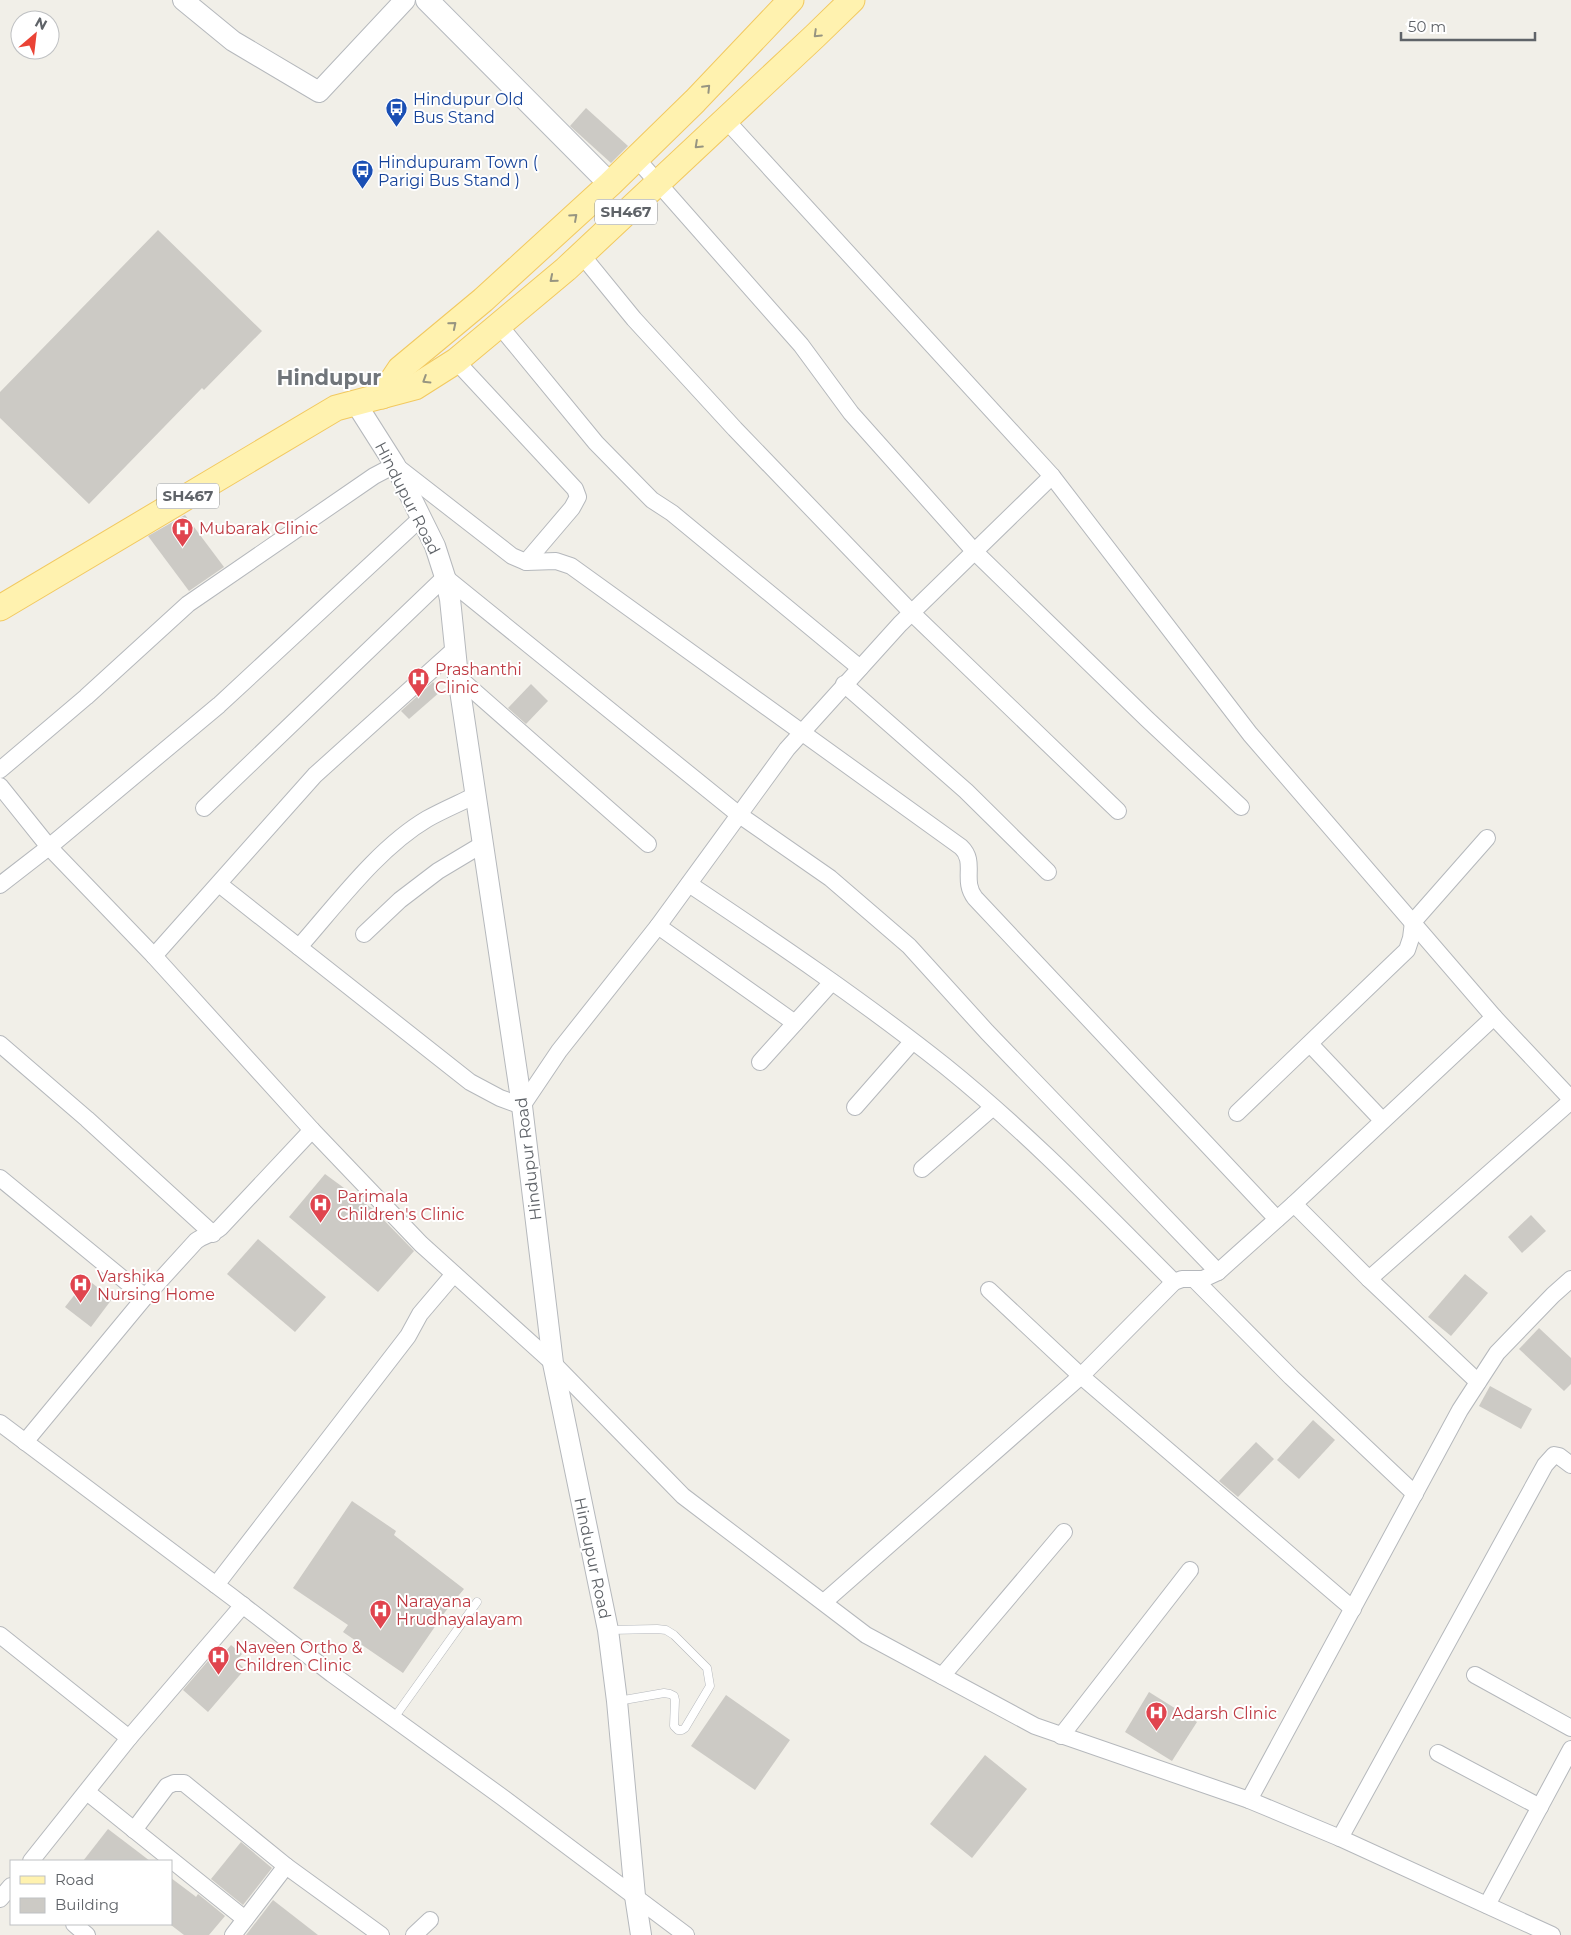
<svg xmlns="http://www.w3.org/2000/svg" width="1571" height="1935" font-family="Montserrat,sans-serif">
<rect width="100%" height="100%" fill="#f1efe8"/>
<g fill="#cccac5">
<polygon points="586,108 628,146 611,163 570,126"/>
<polygon points="158,230 262,331 204,390 202,388 89,504 0,418 0,392"/>
<polygon points="185,515 224,567 189,591 148,536"/>
<polygon points="433,682 441,691 409,719 401,711"/>
<polygon points="531,684 548,701 526,724 508,708"/>
<polygon points="325,1174 374,1210 414,1251 378,1292 289,1217"/>
<polygon points="1531,1215 1546,1231 1522,1253 1508,1237"/>
<polygon points="258,1239 326,1297 295,1332 227,1274"/>
<polygon points="1465,1274 1488,1293 1451,1336 1428,1317"/>
<polygon points="87,1279 112,1299 91,1327 65,1307"/>
<polygon points="1539,1328 1571,1358 1571,1384 1564,1391 1519,1349"/>
<polygon points="1490,1386 1532,1409 1521,1429 1479,1406"/>
<polygon points="1313,1420 1335,1440 1299,1479 1277,1460"/>
<polygon points="1256,1442 1274,1459 1238,1497 1219,1481"/>
<polygon points="352,1501 396,1531 394,1535 464,1589 445,1612 403,1673 343,1632 348,1625 293,1588"/>
<polygon points="231,1645 242,1654 236,1661 245,1669 208,1712 183,1690 220,1647 225,1652"/>
<polygon points="1149,1692 1197,1722 1172,1761 1125,1732"/>
<polygon points="726,1695 790,1740 755,1790 691,1746"/>
<polygon points="985,1755 1027,1789 972,1858 930,1824"/>
<polygon points="108,1829 133,1848 150,1861 83,1861"/>
<polygon points="241,1842 272,1868 243,1905 211,1879"/>
<polygon points="171,1878 195,1896 196,1897 198,1894 225,1916 209,1935 184,1935 171,1925"/>
<polygon points="273,1900 318,1935 246,1935"/>
</g>
<g fill="none" stroke-linecap="round" stroke-linejoin="round">
<defs>
<g id="service">
<polyline points="610,1630 657,1629 666,1630 674,1635 707,1668 710,1686 685,1728 682,1730 678,1730 674,1726 675,1700 674,1696 670,1694 664,1693 618,1701"/>
<polyline points="394,1718 477,1602"/>
</g>
<g id="minor">
<polyline points="726,120 1052,476 1250,734 1494,1017 1571,1099"/>
<polyline points="636,158 801,345 851,413 974,551 1147,719 1241,807"/>
<polyline points="581,254 634,319 735,429 912,613 1118,811"/>
<polyline points="499,325 596,443 652,500 672,513 860,668"/>
<polyline points="456,361 575,489 578,497 572,508 526,562"/>
<polyline points="458,677 648,844"/>
<polyline points="844,684 966,791 1048,872"/>
<path d="M 0,770 L 86,697 L 188,604 L 374,476 L 395,465 L 512,556 L 526,562 L 556,561 L 571,566 L 961,847 C 977,862 961,880 975,898 L 1277,1219"/>
<polyline points="0,786 49,847 154,956 312,1130 421,1244 553,1363 683,1496 866,1635 1035,1726 1249,1800 1340,1838 1552,1935"/>
<polyline points="204,808 445,577 738,814 830,878 909,946 987,1032 1218,1272"/>
<polyline points="219,884 470,1082 500,1098 522,1106 559,1051 658,926 787,749 900,624 1052,476"/>
<path d="M 689,884 C 776,942 863,1001 945,1066 C 1027,1132 1100,1208 1174,1282"/>
<polyline points="0,885 49,847 219,705 421,518"/>
<polyline points="658,926 795,1023"/>
<polyline points="364,934 400,900 438,871 483,844"/>
<path d="M 299,947 C 337,904 378,848 427,819 C 443,810 460,803 476,795"/>
<polyline points="154,956 315,775 455,649"/>
<polyline points="0,1044 87,1119 213,1234"/>
<polyline points="1310,1044 1382,1120"/>
<polyline points="760,1062 832,982"/>
<polyline points="855,1107 912,1042"/>
<polyline points="1237,1113 1407,950 1411,938 1413,922 1487,838"/>
<polyline points="922,1169 992,1108"/>
<polyline points="0,1178 145,1297"/>
<polyline points="1294,1204 1369,1279 1478,1382"/>
<polyline points="1369,1279 1571,1101"/>
<polyline points="1195,1280 1291,1377 1415,1494"/>
<polyline points="989,1290 1081,1376 1353,1609"/>
<polyline points="0,1423 232,1597 332,1674 502,1797 686,1935"/>
<path d="M 25,1442 L 145,1297 L 196,1241 C 204,1235 213,1234 220,1228 L 312,1130"/>
<polyline points="216,1585 408,1336 420,1314 454,1274"/>
<polyline points="824,1602 1081,1376 1174,1282 1182,1279 1203,1279 1218,1272 1294,1204 1494,1017"/>
<polyline points="0,1635 129,1738"/>
<polyline points="1475,1675 1571,1728"/>
<polyline points="942,1676 1064,1532"/>
<polyline points="1061,1736 1190,1570"/>
<polyline points="1438,1753 1540,1807"/>
<polyline points="87,1792 245,1919"/>
<polyline points="1249,1800 1460,1410 1497,1353 1553,1295 1571,1279"/>
<polyline points="134,1830 167,1786 174,1783 184,1783 286,1866 233,1935"/>
<polyline points="1340,1838 1545,1465 1554,1455 1559,1456 1571,1465"/>
<polyline points="31,1861 129,1738 243,1605"/>
<polyline points="286,1866 381,1935"/>
<polyline points="0,1899 11,1886"/>
<polyline points="1487,1905 1571,1749"/>
<polyline points="74,1924 87,1935"/>
<polyline points="414,1935 430,1920"/>
</g>
<g id="tertiary">
<polyline points="183,0 233,41 319,92 405,0"/>
<polyline points="355,402 395,465 435,546 445,577 450,599 458,677 522,1106 553,1363 608,1630 617,1701 635,1896 641,1935"/>
</g>
<polyline id="secondary" points="427,0 610,184"/>
<g id="primary">
<polyline points="382,396 400,369 483,300 610,184 695,101 791,0"/>
<polyline points="0,608 336,408 415,387 456,361 566,269 815,36 852,0"/>
</g>
</defs>
<use href="#service" stroke="#b5b8bc" stroke-width="9"/>
<use href="#minor" stroke="#b5b8bc" stroke-width="18"/>
<use href="#tertiary" stroke="#b5b8bc" stroke-width="22"/>
<use href="#secondary" stroke="#b6babf" stroke-width="24"/>
<use href="#primary" stroke="#f2c960" stroke-width="27"/>
<use href="#service" stroke="#fff" stroke-width="8"/>
<use href="#minor" stroke="#fff" stroke-width="16"/>
<use href="#tertiary" stroke="#fff" stroke-width="20"/>
<use href="#secondary" stroke="#fff" stroke-width="22"/>
<use href="#primary" stroke="#fff2af" stroke-width="25"/>
</g>
<defs><path id="oneway-chevron" d="M-2-3.5L2.5 0L-2 3.5" fill="none" stroke-width="1.6" stroke-linecap="round" stroke-linejoin="round" transform="scale(1.25)"/></defs>
<g stroke="#979581">
<use href="#oneway-chevron" transform="translate(817 34) rotate(136)"/>
<use href="#oneway-chevron" transform="translate(707 88) rotate(-46)"/>
<use href="#oneway-chevron" transform="translate(698 145) rotate(137)"/>
<use href="#oneway-chevron" transform="translate(574 217) rotate(-42)"/>
<use href="#oneway-chevron" transform="translate(553 279) rotate(140)"/>
<use href="#oneway-chevron" transform="translate(453 325) rotate(-40)"/>
<use href="#oneway-chevron" transform="translate(426 380) rotate(148)"/>
</g>
<defs>
<symbol id="bus-pin" viewBox="-11 -11 22 30"><path d="M0 17L-7.5 6A9.5 9.5 0 1 1 7.5 6Z" fill="#1a4fb4" stroke="#fff"/><path d="M-5-6H5V4H4V6H2V4H-2V6H-4V4H-5ZM-3.5-4V0h7V-4ZM-3.5 1.2v1.5H-2V1.2ZM2 1.2v1.5H3.5V1.2Z" fill="#fff"/></symbol>
<symbol id="hospital-pin" viewBox="-11 -11 22 30"><path d="M0 17L-7.5 6A9.5 9.5 0 1 1 7.5 6Z" fill="#e0444e" stroke="#fff"/><path d="M-5-5h3v3.5h4V-5h3V5h-3V1.5h-4V5h-3Z" fill="#fff"/></symbol>
</defs>
<g fill-rule="evenodd">
<use href="#bus-pin" x="384" y="96" width="25" height="34"/>
<use href="#bus-pin" x="350" y="158" width="25" height="34"/>
<use href="#hospital-pin" x="170" y="516" width="25" height="34"/>
<use href="#hospital-pin" x="406" y="666" width="25" height="34"/>
<use href="#hospital-pin" x="308" y="1192" width="25" height="34"/>
<use href="#hospital-pin" x="68" y="1272" width="25" height="34"/>
<use href="#hospital-pin" x="368" y="1598" width="25" height="34"/>
<use href="#hospital-pin" x="206" y="1644" width="25" height="34"/>
<use href="#hospital-pin" x="1144" y="1700" width="25" height="34"/>
</g>
<g text-anchor="middle" stroke-width="4" stroke-linejoin="round" paint-order="stroke">
<g fill="#fff" stroke="#8f9295" stroke-width="1">
<rect x="595" y="199.5" width="62" height="25" rx="4"/>
<rect x="157" y="483.5" width="62" height="25" rx="4"/>
</g>
<g font-size="15" font-weight="bold" fill="#5f6368">
<text x="626" y="217">SH467</text>
<text x="188" y="501">SH467</text>
</g>
<g font-size="16" fill="#164399" stroke="#fff" text-anchor="start">
<text x="413" y="105">Hindupur Old<tspan x="413" dy="18">Bus Stand</tspan></text>
<text x="378" y="168">Hindupuram Town (<tspan x="378" dy="18">Parigi Bus Stand )</tspan></text>
</g>
<g font-size="16" fill="#5f6368" stroke="#fff">
<text transform="translate(408 498) rotate(63)" y="6">Hindupur Road</text>
<text transform="translate(528 1159) rotate(-97)" y="6">Hindupur Road</text>
<text transform="translate(593 1558) rotate(78)" y="6">Hindupur Road</text>
</g>
<g font-size="16" fill="#be3a42" stroke="#fff" text-anchor="start">
<text x="199" y="534">Mubarak Clinic</text>
<text x="435" y="675">Prashanthi<tspan x="435" dy="18">Clinic</tspan></text>
<text x="337" y="1202">Parimala<tspan x="337" dy="18">Children's Clinic</tspan></text>
<text x="97" y="1282">Varshika<tspan x="97" dy="18">Nursing Home</tspan></text>
<text x="396" y="1607">Narayana<tspan x="396" dy="18">Hrudhayalayam</tspan></text>
<text x="235" y="1653">Naveen Ortho &amp;<tspan x="235" dy="18">Children Clinic</tspan></text>
<text x="1172" y="1719">Adarsh Clinic</text>
</g>
<g font-size="21" font-weight="bold" fill="#70757a" stroke="#fff">
<text x="329" y="385">Hindupur</text>
</g>
</g>
<rect x="10" y="1860" width="162" height="65" fill="#ffffff" stroke="#bfc1c3"/>
<rect x="20" y="1876" width="25" height="8" fill="#fff2af" stroke="#bfc1c3"/>
<text x="55" y="1885" font-size="15" fill="#5f6368">Road</text>
<rect x="20" y="1898" width="25" height="15" fill="#cccac5" stroke="#bfc1c3"/>
<text x="55" y="1910" font-size="15" fill="#5f6368">Building</text>
<g transform="translate(35 35) rotate(28)"><circle r="24" fill="#ffffff" stroke="#bfc1c3"/>
<path d="M0-4L9 19L0 12L-9 19Z" fill="#ea4335"/>
<text y="-8" font-size="14" font-weight="bold" text-anchor="middle" fill="#5f6368">N</text>
</g>
<path d="M1401 32v8h134v-8" fill="none" stroke="#5f6368" stroke-width="2.5"/>
<text x="1408" y="32" font-size="15" fill="#5f6368" stroke="#ffffff" stroke-width="4" paint-order="stroke">50 m</text>
</svg>
